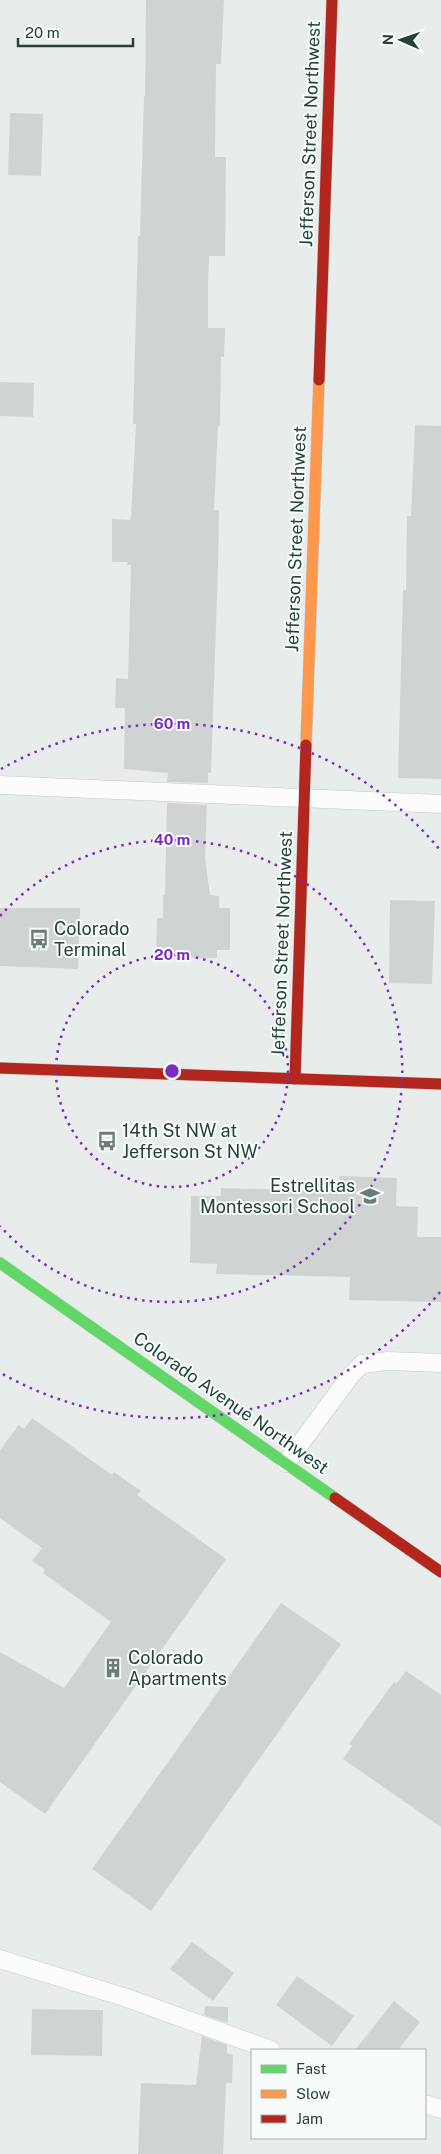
<svg xmlns="http://www.w3.org/2000/svg" width="441" height="2154" font-family="'Public Sans',sans-serif">
<rect width="100%" height="100%" fill="#e8edeb"/>
<g fill="#cfd4d2">
<polygon points="146,0 224,0 221,64 216,64 215,157 226,157 225,256 209,256 208,284 208,328 225,328 224,357 221,357 220,426 218,426 214,510 219,510 218,566 211,773 208,773 208,783 167,782 168,773 124,769 125,708 115,708 116,678 128,679 131,565 127,565 128,562 112,562 112,519 130,520 131,517 136,424 133,424 138,236 140,236 144,96 145,96"/>
<polygon points="10,113 43,114 41,176 8,175"/>
<polygon points="0,382 34,383 33,417 0,416"/>
<polygon points="415,425 441,426 441,779 398,778 403,590 406,590 407,516 411,516"/>
<polygon points="167,803 207,805 205,858 210,895 219,896 219,908 230,908 230,950 217,950 217,958 156,957 157,918 163,918 163,895 165,895"/>
<polygon points="390,900 435,901 432,984 389,983"/>
<polygon points="0,908 80,908 78,969 0,966"/>
<polygon points="339,1176 397,1178 396,1206 418,1207 417,1237 441,1237 441,1302 349,1300 350,1277 216,1274 217,1264 190,1263 191,1196 221,1196 221,1188 339,1191"/>
<polygon points="32,1418 112,1475 114,1472 141,1491 137,1495 226,1559 45,1814 0,1782 0,1652 64,1688 111,1622 43,1573 45,1570 32,1561 42,1548 0,1518 0,1450 19,1425 24,1429"/>
<polygon points="281,1603 341,1644 151,1911 92,1869"/>
<polygon points="406,1671 441,1695 441,1827 343,1759 352,1746 349,1744 394,1682 396,1684"/>
<polygon points="192,1942 234,1973 213,2001 170,1969"/>
<polygon points="297,1976 354,2016 332,2046 276,2005"/>
<polygon points="394,2001 420,2022 398,2050 355,2050"/>
<polygon points="205,2006 228,2007 228,2023 204,2015"/>
<polygon points="32,2009 103,2010 102,2056 31,2055"/>
<polygon points="202,2036 227,2045 227,2053 233,2055 232,2083 226,2083 223,2154 138,2154 141,2083 196,2085"/>
</g>
<g fill="none" stroke-linecap="round" stroke-linejoin="round">
<defs>
<g id="lane">
<polyline points="0,785 441,804"/>
<polyline points="286,1463 351,1375 362,1364 388,1361 441,1363"/>
<polyline points="0,1959 124,1997 271,2050"/>
<polyline points="425,2104 441,2109"/>
</g>
<polyline id="fast" points="0,1263 335,1498"/>
<polyline id="slow" points="306,745 319,380"/>
<g id="jam">
<polyline points="319,380 332,0"/>
<polyline points="0,1068 441,1084"/>
<polyline points="295,1079 306,745"/>
<polyline points="335,1498 441,1572"/>
</g>
</defs>
<use href="#lane" stroke="#c5cac8" stroke-width="19"/>
<use href="#fast" stroke="#c3cbc8" stroke-width="12"/>
<use href="#slow" stroke="#c3cbc8" stroke-width="12"/>
<use href="#jam" stroke="#c3cbc8" stroke-width="12"/>
<use href="#lane" stroke="#fcfcfc" stroke-width="18"/>
<use href="#fast" stroke="#63d668" stroke-width="11"/>
<use href="#slow" stroke="#ff974d" stroke-width="11"/>
<use href="#jam" stroke="#b3261e" stroke-width="11"/>
</g>
<g fill="none" stroke="#7b2cbf" stroke-width="2.5" stroke-dasharray="2.5 5">
<circle cx="172" cy="1071" r="116"/>
<path d="M0 916A231 231 0 1 1 0 1226"/>
<path d="M440 1292A347 347 0 0 1 1 1373M1 769A347 347 0 0 1 440 850"/>
</g>
<defs>
<symbol id="bus-bare" viewBox="-9 -9 18 18"><path d="M-5-6H5V4H4V6H2V4H-2V6H-4V4H-5ZM-3.5-4V0h7V-4ZM-3.5 1.2v1.5H-2V1.2ZM2 1.2v1.5H3.5V1.2Z" fill="#697e78" stroke="#f7fbf9" stroke-width="2.5" paint-order="stroke"/></symbol>
<symbol id="school-bare" viewBox="-9 -9 18 18"><path d="M0-5L7-2L0 1L-7-2ZM-4 1L0 2.5L4 1V4Q0 6-4 4Z" fill="#697e78" stroke="#f7fbf9" stroke-width="2.5" paint-order="stroke"/></symbol>
<symbol id="building-bare" viewBox="-9 -9 18 18"><path d="M-4-6H4V6H1V3H-1V6H-4ZM-2.5-4.3h1.7v1.8h-1.7ZM.8-4.3h1.7v1.8H.8ZM-2.5-1h1.7V.8h-1.7ZM.8-1h1.7V.8H.8Z" fill="#697e78" stroke="#f7fbf9" stroke-width="2.5" paint-order="stroke"/></symbol>
</defs>
<g fill-rule="evenodd">
<use href="#bus-bare" x="25" y="925" width="28" height="28"/>
<use href="#bus-bare" x="93" y="1127" width="28" height="28"/>
<use href="#school-bare" x="356" y="1182" width="28" height="28"/>
<use href="#building-bare" x="99" y="1654" width="28" height="28"/>
</g>
<g text-anchor="middle" stroke-width="4" stroke-linejoin="round" paint-order="stroke">
<g font-size="18" fill="#24423a" stroke="#f7fbf9">
<text transform="translate(310 134) rotate(-88)" y="6">Jefferson Street Northwest</text>
<text transform="translate(296 539) rotate(-88)" y="6">Jefferson Street Northwest</text>
<text transform="translate(282 944) rotate(-88)" y="6">Jefferson Street Northwest</text>
<text transform="translate(231 1403) rotate(35)" y="6">Colorado Avenue Northwest</text>
</g>
<g font-size="18" fill="#24423a" stroke="#f7fbf9" text-anchor="start">
<text x="54" y="935">Colorado<tspan x="54" dy="21">Terminal</tspan></text>
<text x="122" y="1137">14th St NW at<tspan x="122" dy="21">Jefferson St NW</tspan></text>
<text x="355" y="1192" text-anchor="end">Estrellitas<tspan x="355" dy="21">Montessori School</tspan></text>
<text x="128" y="1664">Colorado<tspan x="128" dy="21">Apartments</tspan></text>
</g>
</g>
<circle cx="172" cy="1071" r="8" fill="#7b2cbf" stroke="#f7fbf9" stroke-width="2.5"/>
<g font-size="15" text-anchor="middle" font-weight="bold" fill="#7b2cbf" stroke="#f7fbf9" stroke-width="4" stroke-linejoin="round" paint-order="stroke">
<text x="172" y="729">60 m</text>
<text x="172" y="845">40 m</text>
<text x="172" y="960">20 m</text>
</g>
<rect x="251" y="2049" width="175" height="90" fill="#f7fbf9" stroke="#a3b1ad"/>
<rect x="261" y="2065" width="25" height="8" fill="#63d668" stroke="#a3b1ad"/>
<text x="296" y="2074" font-size="15" fill="#24423a">Fast</text>
<rect x="261" y="2090" width="25" height="8" fill="#ff974d" stroke="#a3b1ad"/>
<text x="296" y="2099" font-size="15" fill="#24423a">Slow</text>
<rect x="261" y="2115" width="25" height="8" fill="#b3261e" stroke="#a3b1ad"/>
<text x="296" y="2124" font-size="15" fill="#24423a">Jam</text>
<g transform="translate(401 40) rotate(272)" stroke="#f7fbf9" stroke-width="4" paint-order="stroke">
<path d="M0-4L9 19L0 12L-9 19Z" fill="#24423a"/>
<text y="-8" font-size="14" font-weight="bold" text-anchor="middle" fill="#24423a">N</text>
</g>
<path d="M18 38v8h115v-8" fill="none" stroke="#24423a" stroke-width="2.5"/>
<text x="25" y="38" font-size="15" fill="#24423a" stroke="#f7fbf9" stroke-width="4" paint-order="stroke">20 m</text>
</svg>
